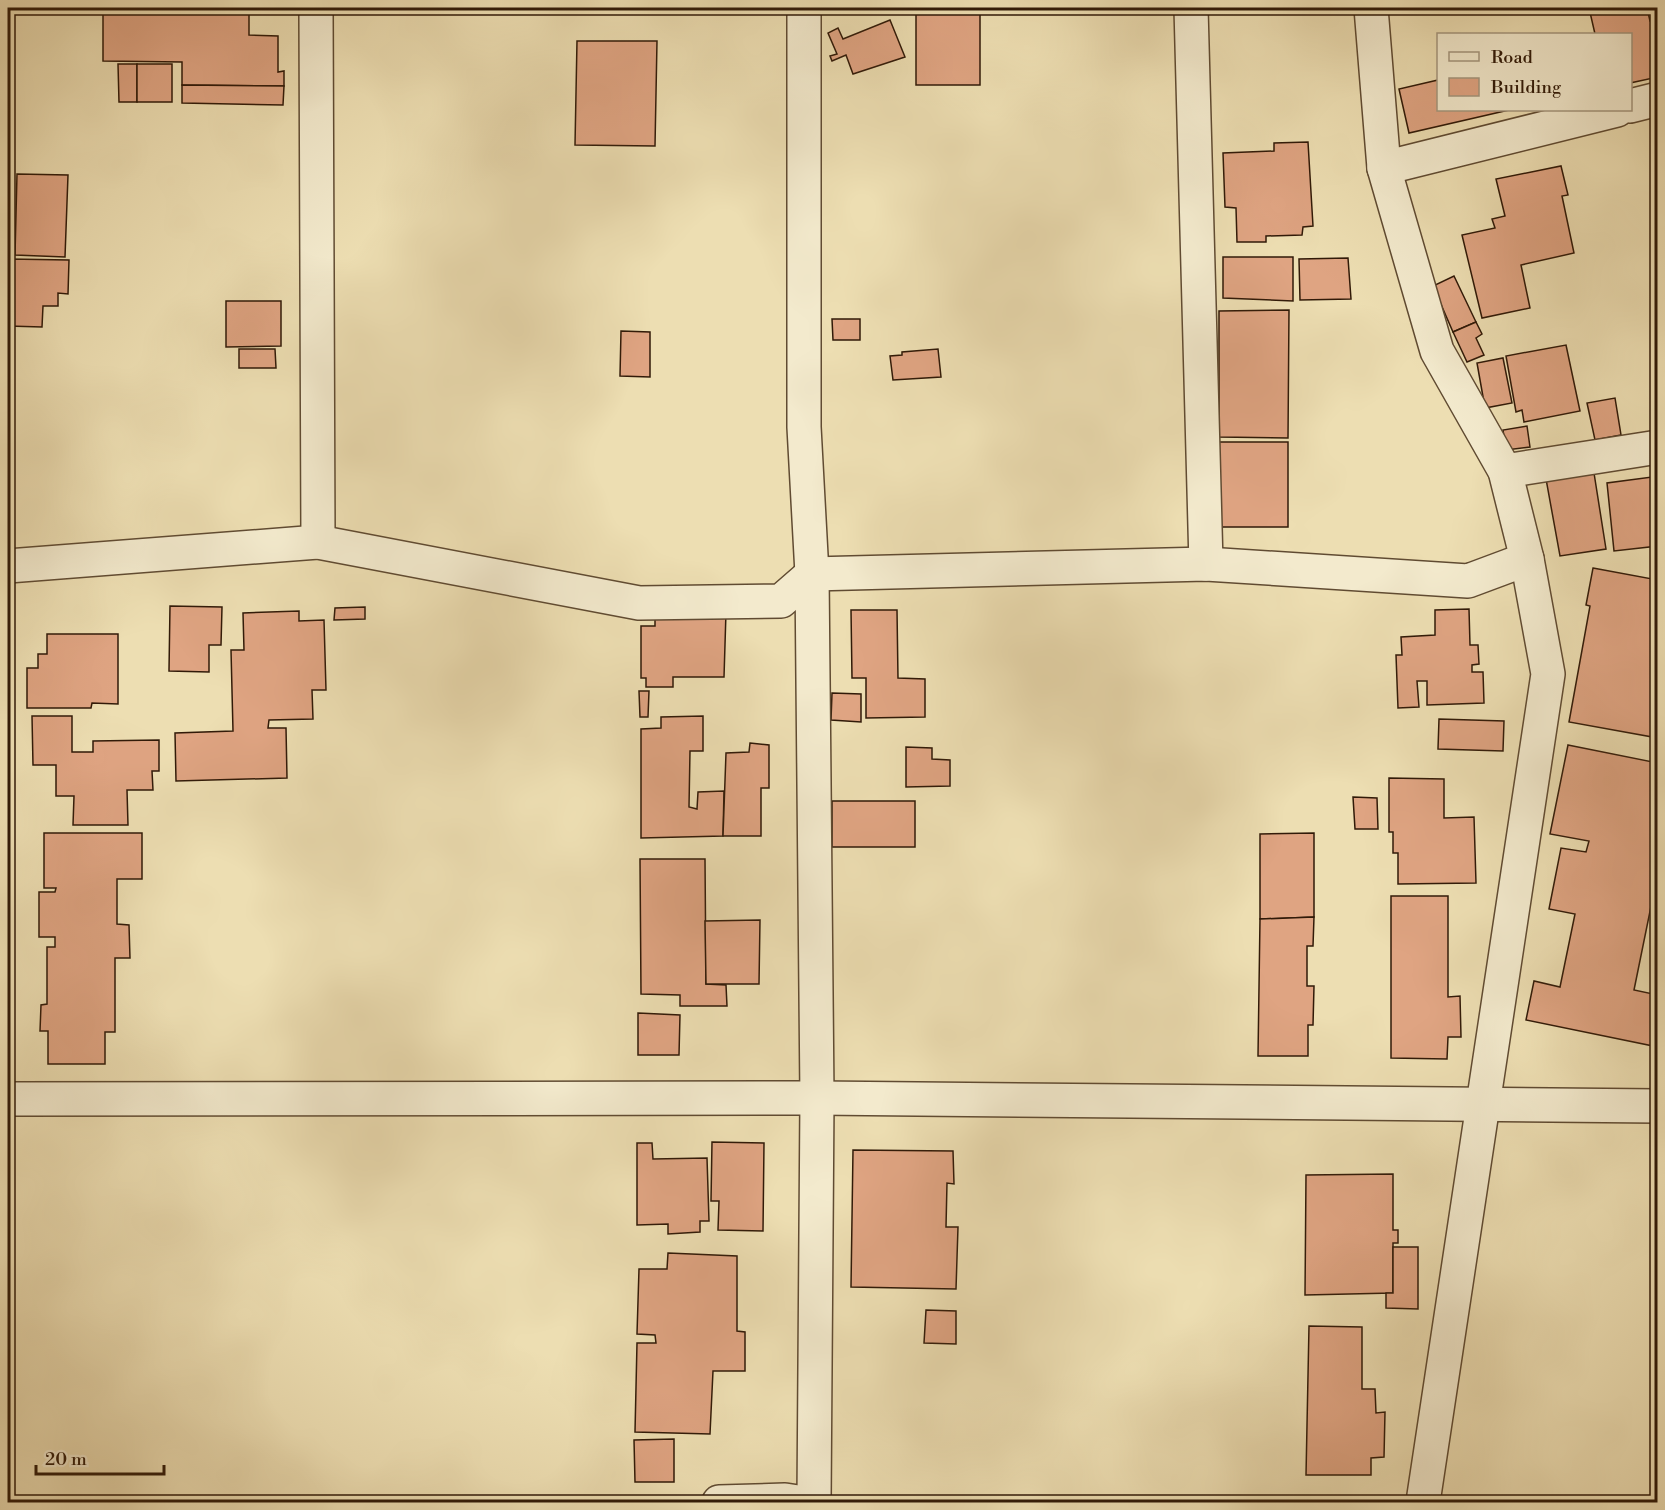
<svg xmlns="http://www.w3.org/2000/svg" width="1665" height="1510" font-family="'Libre Bodoni',serif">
<rect width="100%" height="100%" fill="#eddeb2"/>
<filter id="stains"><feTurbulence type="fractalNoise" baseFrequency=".00333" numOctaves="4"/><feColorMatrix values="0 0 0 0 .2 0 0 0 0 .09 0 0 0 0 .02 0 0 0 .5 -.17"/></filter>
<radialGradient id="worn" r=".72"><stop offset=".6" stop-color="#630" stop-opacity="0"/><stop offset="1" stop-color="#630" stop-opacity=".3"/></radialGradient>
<g fill="#dfa482" stroke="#311a08" stroke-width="1.5">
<polygon points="103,8 197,8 197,11 249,12 249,35 278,36 278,72 284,71 284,86 182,85 182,62 103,61"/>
<rect x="916" y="8" width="64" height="77"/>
<polygon points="1589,8 1647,8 1650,21 1658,21 1658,77 1630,83 1630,34 1595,34"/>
<polygon points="890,20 905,57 853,74 846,55 832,61 830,56 837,54 828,33 838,28 843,39"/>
<polygon points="577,41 657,41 655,146 575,145"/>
<polygon points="118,64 137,64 137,102 119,102"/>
<rect x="137" y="64" width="35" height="38"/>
<polygon points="1438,80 1438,110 1509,110 1409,133 1399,89"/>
<polygon points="182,85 284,86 283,105 182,103"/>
<polygon points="1308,142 1313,226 1303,227 1302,235 1266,236 1266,242 1237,242 1236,208 1225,207 1223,153 1274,151 1274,143"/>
<polygon points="1561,166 1568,195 1562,196 1574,253 1521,265 1530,308 1482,318 1462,235 1495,228 1492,219 1505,216 1496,179"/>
<polygon points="17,174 68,175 65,257 15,255"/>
<polygon points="1223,257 1293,257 1293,301 1223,298"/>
<polygon points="1348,258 1351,299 1300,300 1299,259"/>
<polygon points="8,259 69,260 68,294 58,293 58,306 43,306 42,327 8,326"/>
<polygon points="1454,276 1476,322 1453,332 1433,286"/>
<polygon points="226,301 281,301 281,346 226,347"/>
<polygon points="1289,310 1288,438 1219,437 1219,311"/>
<polygon points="832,319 860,319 860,340 833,340"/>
<polygon points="1476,322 1482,334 1476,338 1484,355 1467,362 1453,332"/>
<polygon points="621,331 650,332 650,377 620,376"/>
<polygon points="1566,345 1580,411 1524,422 1522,410 1516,412 1506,356"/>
<polygon points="239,349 275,349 276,368 239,368"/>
<polygon points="938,349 941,377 893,380 890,356 902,355 902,352"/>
<polygon points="1503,358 1512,403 1485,408 1477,363"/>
<polygon points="1615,398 1621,435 1595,440 1587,403"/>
<polygon points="1527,426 1530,447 1506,450 1503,430"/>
<rect x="1219" y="442" width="69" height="85"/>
<polygon points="1594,473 1606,549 1560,556 1546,479"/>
<polygon points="1652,477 1658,500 1658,546 1614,551 1607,483"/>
<polygon points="1593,568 1658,580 1658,738 1569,722 1590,606 1586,605"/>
<polygon points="170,606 222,607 221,645 209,645 209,672 169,671"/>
<polygon points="365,607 365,619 334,620 335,608"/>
<polygon points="1469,609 1470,645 1478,645 1479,664 1472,665 1472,672 1483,672 1484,703 1427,705 1427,681 1417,681 1419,707 1398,708 1396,655 1402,655 1401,637 1435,635 1435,610"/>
<polygon points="851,610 897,610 898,678 925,679 925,717 866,718 866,678 852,678"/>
<polygon points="299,611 299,621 324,620 326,690 312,690 313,719 269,720 268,728 286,728 287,778 176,781 175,733 233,731 231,650 244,650 243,613"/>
<polygon points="655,611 726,612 724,677 673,677 673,687 646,687 646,678 641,678 641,626 655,626"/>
<polygon points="47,634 118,634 118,704 92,703 91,708 27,708 27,668 38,668 38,654 47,654"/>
<polygon points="639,691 649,691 648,717 640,717"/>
<polygon points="832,693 861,694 861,722 831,720"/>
<polygon points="32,716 72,716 72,752 93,752 93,741 159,740 159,771 152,771 153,790 127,790 128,825 73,825 74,796 56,796 56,765 33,765"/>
<polygon points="703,716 703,751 690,751 689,807 697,809 698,792 724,791 723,836 641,838 641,729 661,728 661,717"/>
<polygon points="1439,719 1504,721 1503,751 1438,749"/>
<polygon points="750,743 769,745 769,788 761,788 761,836 723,836 726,753 749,752"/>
<polygon points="1568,745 1658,763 1658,872 1634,990 1658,995 1658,1047 1526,1020 1534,981 1560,987 1575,914 1549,909 1561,848 1586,852 1589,841 1550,834"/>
<polygon points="906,747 932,748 932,759 950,760 950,786 906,787"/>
<polygon points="1389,778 1444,779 1444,818 1474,817 1476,883 1398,884 1398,853 1393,853 1393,832 1389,832"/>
<polygon points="1353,797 1377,798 1378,829 1355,829"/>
<rect x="832" y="801" width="83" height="46"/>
<polygon points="44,833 142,833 142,879 117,879 117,924 129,925 130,958 115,958 115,1032 105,1032 105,1064 48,1064 48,1031 40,1031 41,1005 47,1004 47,947 55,947 55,937 39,937 39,892 55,892 56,888 44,888"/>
<polygon points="1314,833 1314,917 1260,919 1260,834"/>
<polygon points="640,859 705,859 706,984 726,985 727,1006 680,1006 680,995 641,994"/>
<polygon points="1391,896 1448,896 1448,997 1460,996 1461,1037 1448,1037 1447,1059 1391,1058"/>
<polygon points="1314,917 1313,946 1307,946 1307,986 1314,986 1313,1025 1308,1025 1308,1056 1258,1056 1260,919"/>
<polygon points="760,920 759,984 706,984 705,921"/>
<polygon points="638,1013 680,1015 679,1055 638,1055"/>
<polygon points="712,1142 764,1143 763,1231 718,1230 719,1201 711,1201"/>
<polygon points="637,1143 652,1143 653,1159 707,1158 709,1221 700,1221 700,1232 668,1234 668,1224 637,1225"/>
<polygon points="853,1150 953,1151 954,1184 947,1183 946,1227 958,1227 956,1289 851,1287"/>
<polygon points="1393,1174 1393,1230 1398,1230 1398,1243 1393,1243 1393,1293 1305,1295 1306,1175"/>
<polygon points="1393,1247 1418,1247 1418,1309 1386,1308 1386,1293 1393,1293"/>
<polygon points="668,1253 737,1256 737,1331 745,1332 745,1371 713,1371 710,1434 635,1432 637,1343 656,1343 655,1335 637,1334 639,1269 667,1269"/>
<polygon points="926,1310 956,1311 956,1344 924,1343"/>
<polygon points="1309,1326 1362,1327 1362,1389 1375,1389 1376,1413 1385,1412 1384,1457 1371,1458 1371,1475 1306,1475"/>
<polygon points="674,1439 674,1482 635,1482 634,1440"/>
</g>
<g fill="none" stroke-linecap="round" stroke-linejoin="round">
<defs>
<g id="minor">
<polyline points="316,8 318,542"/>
<polyline points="804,8 804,427 812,574 817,1098 814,1502"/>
<polyline points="1191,8 1206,564"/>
<polyline points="1371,8 1384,168 1437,351 1505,471 1527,559 1548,674 1423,1502"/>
<polyline points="1630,106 1658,99"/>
<polyline points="1384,168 1617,110"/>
<polyline points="1505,471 1658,447"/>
<polyline points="8,566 318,542 639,603 781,601 812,574 1206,564 1468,581 1527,559"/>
<polyline points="8,1099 817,1098 1658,1106"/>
<polyline points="719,1502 785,1500 798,1502"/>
</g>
</defs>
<use href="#minor" stroke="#604b32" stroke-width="36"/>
<use href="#minor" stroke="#f3eacd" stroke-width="33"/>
</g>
<rect width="1665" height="1510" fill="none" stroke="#eddeb2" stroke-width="30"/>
<rect x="9" y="9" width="1647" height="1492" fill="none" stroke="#311a08" stroke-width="3"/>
<rect x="15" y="15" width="1635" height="1480" fill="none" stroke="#311a08" stroke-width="1.5"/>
<rect x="1437" y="33" width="195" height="78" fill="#f3eacd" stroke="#a5977e" stroke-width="1.5"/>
<rect x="1449" y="52" width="30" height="9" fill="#f3eacd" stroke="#a5977e" stroke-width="1.5"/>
<text x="1491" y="63" font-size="18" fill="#311a08">Road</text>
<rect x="1449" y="78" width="30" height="18" fill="#dfa482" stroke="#a5977e" stroke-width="1.5"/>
<text x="1491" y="93" font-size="18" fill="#311a08">Building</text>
<path d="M36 1465v9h128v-9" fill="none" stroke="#311a08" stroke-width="3"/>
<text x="45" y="1465" font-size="18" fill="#311a08" stroke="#f3eacd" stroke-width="4.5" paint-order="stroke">20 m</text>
<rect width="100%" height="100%" filter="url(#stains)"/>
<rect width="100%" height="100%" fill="url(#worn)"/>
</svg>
